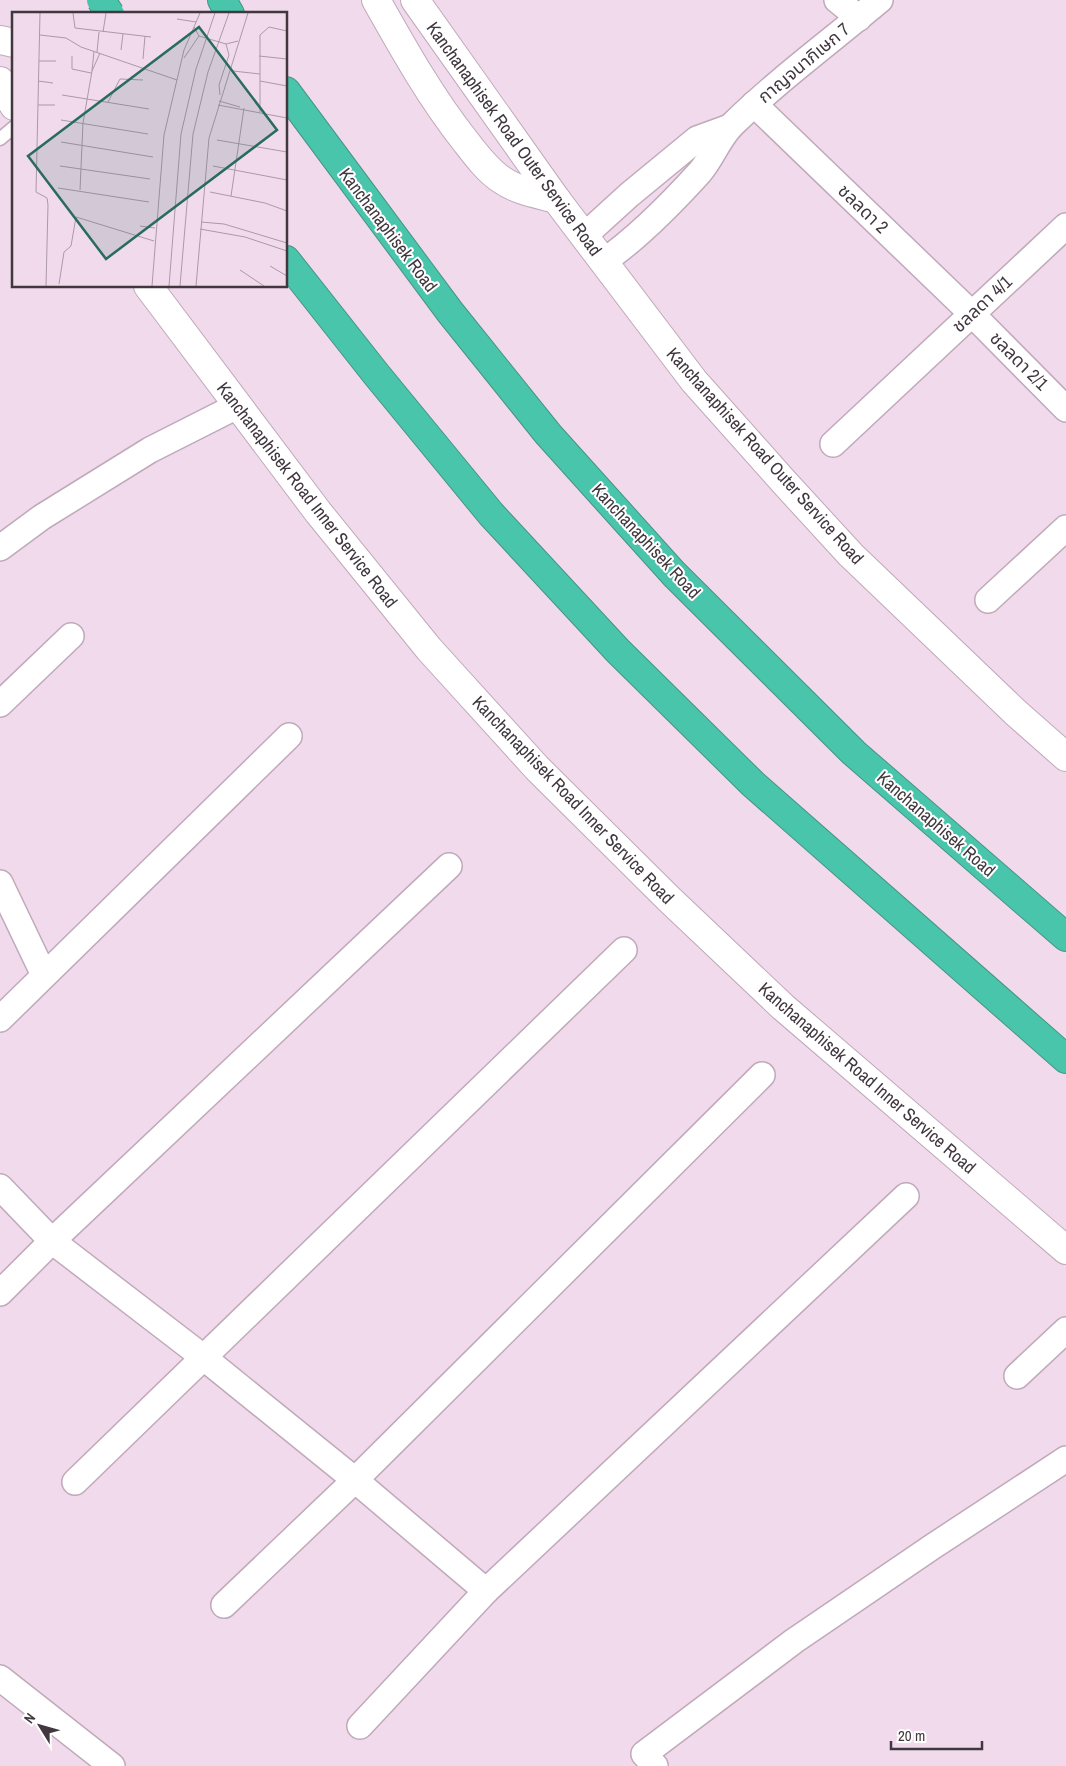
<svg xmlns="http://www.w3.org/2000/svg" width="1066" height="1766" font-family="'Archivo Narrow','Noto Sans Thai',sans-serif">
<rect width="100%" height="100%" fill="#f1daec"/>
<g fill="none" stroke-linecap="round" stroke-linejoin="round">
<defs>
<polyline id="service" points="0,139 14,127"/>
<g id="minor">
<polyline points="837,0 859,18"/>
<polyline points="754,104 971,313 1066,409"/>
<polyline points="584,236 629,195 697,139 730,127"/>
<path d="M 603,262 C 639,237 671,204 700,172 C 712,158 719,138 732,125 C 778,80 831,41 880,0"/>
<polyline points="833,444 1066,226"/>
<polyline points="0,548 42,517 150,450 237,406"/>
<polyline points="988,600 1066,528"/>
<polyline points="0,704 71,636"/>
<polyline points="0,883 44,975"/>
<polyline points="0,1019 289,736"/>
<polyline points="0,1187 52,1241 203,1357 355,1480 486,1591"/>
<polyline points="0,1293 52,1241 449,866"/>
<polyline points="1017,1376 1066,1330"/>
<polyline points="75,1482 624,950"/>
<polyline points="224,1605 355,1480 762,1075"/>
<polyline points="0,1678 112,1766"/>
<polyline points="360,1726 486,1591 906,1196"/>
<polyline points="655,1766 644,1754 794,1641 932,1547 1066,1459"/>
</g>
<g id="secondary">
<path d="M 376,0 C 403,48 431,98 466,142 C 476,155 488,171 502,180 C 518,191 538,194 556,199"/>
<polyline points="415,0 556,199 694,381 784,482 851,555 1015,712 1066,757"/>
<polyline points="0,40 14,43"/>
<polyline points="0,81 14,106"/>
<polyline points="148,286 318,512 429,649 537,768 669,899 783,1007 1066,1250"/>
</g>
<g id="motorway">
<polyline points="222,0 230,14"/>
<polyline points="286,91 450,312 548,434 674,574 854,753 1066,937"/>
<polyline points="286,260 376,374 491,514 618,651 753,784 1066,1059"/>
</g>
</defs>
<use href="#service" stroke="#bfa9ba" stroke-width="15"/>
<use href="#minor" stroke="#bfa9ba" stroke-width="28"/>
<use href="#secondary" stroke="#bfa9ba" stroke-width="30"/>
<use href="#motorway" stroke="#469485" stroke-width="30"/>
<use href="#service" stroke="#fff" stroke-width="12"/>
<use href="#minor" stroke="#fff" stroke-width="25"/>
<use href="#secondary" stroke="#fff" stroke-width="28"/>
<use href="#motorway" stroke="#49c5ab" stroke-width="28"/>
<defs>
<polyline id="motorway-bridge" points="101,0 110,14"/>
</defs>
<use href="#motorway-bridge" stroke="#469485" stroke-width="30" stroke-linecap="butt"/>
<use href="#motorway-bridge" stroke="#49c5ab" stroke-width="28"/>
</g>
<g text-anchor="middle" stroke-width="4" stroke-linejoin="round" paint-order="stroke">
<g font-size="18" fill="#41383f" stroke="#fff">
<text transform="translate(804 63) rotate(-40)" y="6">กาญจนาภิเษก 7</text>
<text transform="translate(514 139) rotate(54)" y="6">Kanchanaphisek Road Outer Service Road</text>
<text transform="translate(863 209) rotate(44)" y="6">ชลลดา 2</text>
<text transform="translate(388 230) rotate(53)" y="6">Kanchanaphisek Road</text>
<text transform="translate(982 304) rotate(-43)" y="6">ชลลดา 4/1</text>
<text transform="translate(1019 361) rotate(45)" y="6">ชลลดา 2/1</text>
<text transform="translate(765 456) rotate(48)" y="6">Kanchanaphisek Road Outer Service Road</text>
<text transform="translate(307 495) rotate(52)" y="6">Kanchanaphisek Road Inner Service Road</text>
<text transform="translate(646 541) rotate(47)" y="6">Kanchanaphisek Road</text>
<text transform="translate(573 800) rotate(46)" y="6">Kanchanaphisek Road Inner Service Road</text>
<text transform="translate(936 824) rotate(41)" y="6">Kanchanaphisek Road</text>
<text transform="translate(867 1078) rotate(41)" y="6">Kanchanaphisek Road Inner Service Road</text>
</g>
</g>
<g transform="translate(12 12)">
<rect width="275" height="275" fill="#f1daec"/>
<path fill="none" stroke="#ab99a7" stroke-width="1" d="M 28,1 L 24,180 L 35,186 L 36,193 L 34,274M 61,1 L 63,16 L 139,25M 165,7 L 184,10M 182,15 L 187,24 L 214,32 L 226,29M 91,20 L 94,1M 28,23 L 54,26 L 69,35 L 165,68M 109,38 L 111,22M 82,39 L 80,59 L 88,41M 85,40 L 87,20M 60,44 L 60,57 L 79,61M 247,44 L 275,47M 172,46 L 187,24M 131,47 L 133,24M 27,49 L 44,49M 221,59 L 248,62M 26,69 L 41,71M 248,69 L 275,74M 50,83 L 137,97M 208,83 L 207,73 L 217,43 L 214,32M 207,89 L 228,95M 96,90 L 108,67 L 131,68M 26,93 L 43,93M 206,93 L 275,106M 248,100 L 248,23 L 257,15 L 275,19M 49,108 L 136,122M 205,128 L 275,140M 49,130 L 141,145M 48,154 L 138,167M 201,154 L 275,168M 46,176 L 137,190M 68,178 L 71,111 L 80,59M 198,180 L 253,191 L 275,199M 219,184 L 232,96M 189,210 L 212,212 L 275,231M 128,214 L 143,216M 188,217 L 233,225 L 275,239M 258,254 L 275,264M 228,258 L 252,274M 47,272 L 52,240 L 59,234 L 64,205 L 142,229M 140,274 L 152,123 L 172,38 L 188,1M 157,274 L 169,122 L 184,57 L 203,1M 168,274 L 181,122 L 196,60 L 217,1M 184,274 L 197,126 L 236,1"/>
<path fill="#296c5e" fill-opacity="0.15" stroke="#296c5e" stroke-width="2.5" d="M 187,15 L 265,118 L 94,247 L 16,144 Z"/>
<rect width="275" height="275" fill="none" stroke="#41383f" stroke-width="2.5"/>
</g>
<g transform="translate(40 1726) rotate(307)" stroke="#ffffff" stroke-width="4" paint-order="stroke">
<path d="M0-4L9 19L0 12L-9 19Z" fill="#41383f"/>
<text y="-8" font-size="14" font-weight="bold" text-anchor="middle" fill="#41383f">N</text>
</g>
<path d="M891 1741v8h91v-8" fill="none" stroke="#41383f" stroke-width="2.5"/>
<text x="898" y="1741" font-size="15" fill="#41383f" stroke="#ffffff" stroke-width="4" paint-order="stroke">20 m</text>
</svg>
